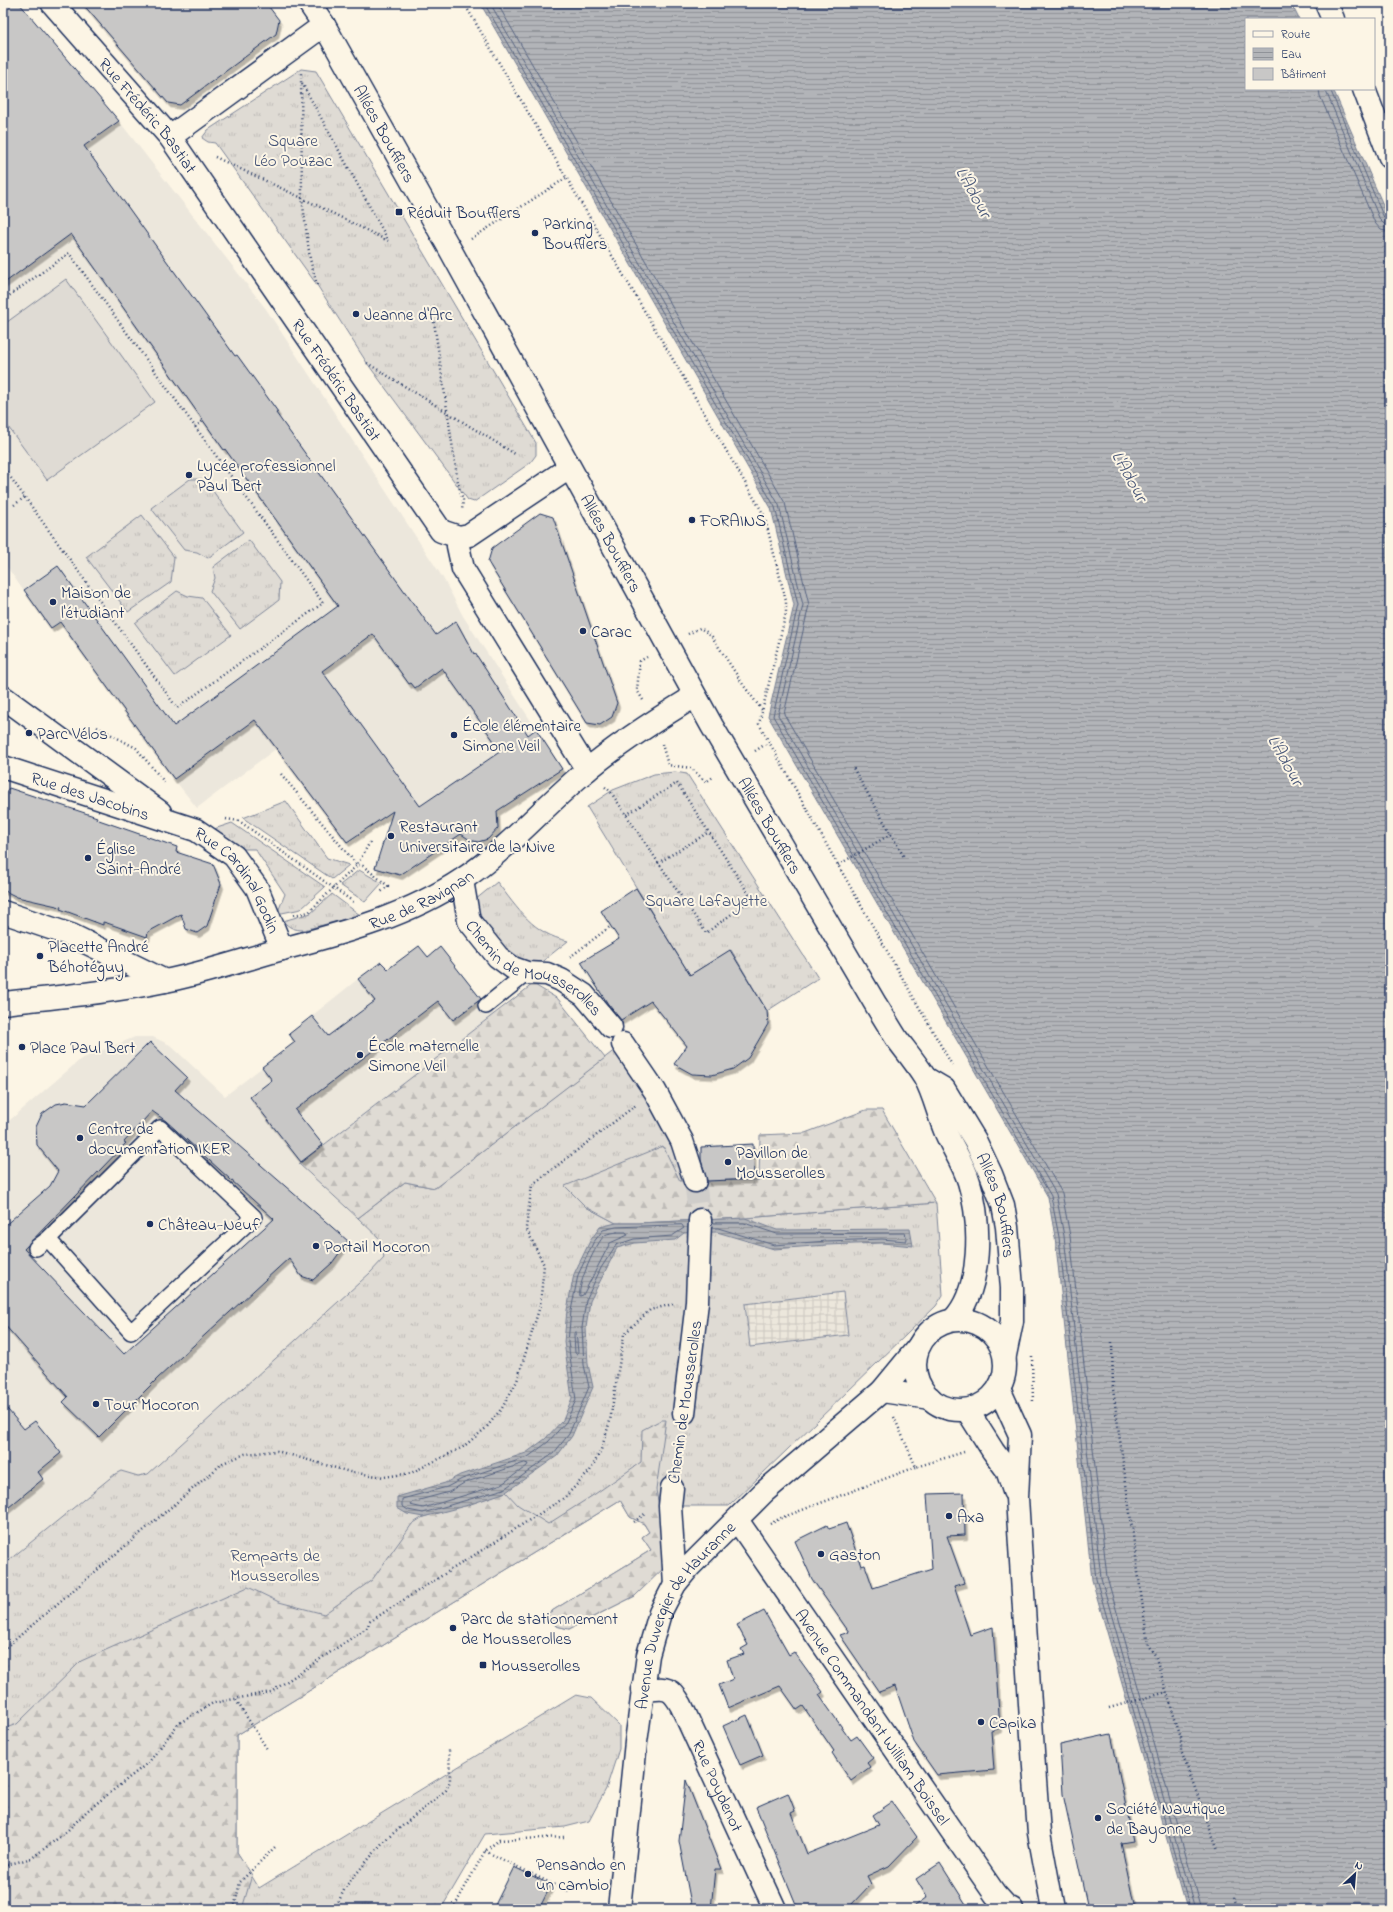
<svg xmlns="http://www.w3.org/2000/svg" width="1393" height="1912" font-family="'Indie Flower',sans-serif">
<defs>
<pattern id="industrial-grid" width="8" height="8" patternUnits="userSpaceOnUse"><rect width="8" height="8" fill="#ece7dc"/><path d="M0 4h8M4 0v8" fill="none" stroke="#cac6bf"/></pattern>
<pattern id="grass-tufts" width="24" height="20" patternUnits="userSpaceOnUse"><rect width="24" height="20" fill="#dfdbd4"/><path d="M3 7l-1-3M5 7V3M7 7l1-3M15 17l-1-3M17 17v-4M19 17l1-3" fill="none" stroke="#bfbcb8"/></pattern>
<pattern id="forest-firs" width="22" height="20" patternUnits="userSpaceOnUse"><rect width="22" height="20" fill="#dfdbd4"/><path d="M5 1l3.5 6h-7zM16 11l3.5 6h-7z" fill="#bfbcb8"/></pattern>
<pattern id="water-rules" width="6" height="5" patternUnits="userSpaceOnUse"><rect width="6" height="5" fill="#b2b4b8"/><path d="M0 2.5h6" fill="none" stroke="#909399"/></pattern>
<filter id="shadow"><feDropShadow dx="2.5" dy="4.5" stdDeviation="0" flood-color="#0004"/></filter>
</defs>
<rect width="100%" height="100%" fill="#fcf5e5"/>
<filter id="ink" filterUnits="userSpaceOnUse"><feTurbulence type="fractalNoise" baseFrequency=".025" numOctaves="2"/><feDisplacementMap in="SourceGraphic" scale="8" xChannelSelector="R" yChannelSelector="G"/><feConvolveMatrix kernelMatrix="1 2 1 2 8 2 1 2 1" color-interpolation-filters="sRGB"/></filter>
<g filter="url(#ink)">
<g fill="#ece7dc">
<polygon points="119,121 266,309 443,578 463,616 562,769 496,811 499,821 497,828 488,839 478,842 470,840 462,833 416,809 412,796 342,699 197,808 174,779 137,727 58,566 23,590 3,561 3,183 78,129 89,143"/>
<polygon points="419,946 428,956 440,947 494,1014 299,1164 381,1240 384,1258 370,1273 148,1474 138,1476 121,1471 115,1474 3,1565 3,1126 81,1059 135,1037 153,1037 170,1045 225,1096 295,1042 289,1034 358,979 381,962 388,969"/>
</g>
<polygon fill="url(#industrial-grid)" points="843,1292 848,1335 750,1347 745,1304"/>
<g fill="url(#grass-tufts)" stroke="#7d8599" fill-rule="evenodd">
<polygon points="301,69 316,71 536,443 536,455 530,463 474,502 468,500 367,363 317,285 215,143 208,142 202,138 208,130"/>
<polygon points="190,479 204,479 243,532 208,558 197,552 184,550 151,508"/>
<polygon points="142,515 174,557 171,582 128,612 86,557"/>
<polygon points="249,540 280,582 279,600 240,629 210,591 215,578 213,567"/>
<polygon points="177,591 188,596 202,598 231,635 175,676 135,623"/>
<polygon points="675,772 687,774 818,978 767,1011 731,950 690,975 587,807 613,790 654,774"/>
<polygon points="286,801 327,858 349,865 332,879 243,818"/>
<polygon points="232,823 325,887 301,909 277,914 285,894 255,849 238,849 211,830"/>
<polygon points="359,870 382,883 365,902 340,885"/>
<path d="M 497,882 C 518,909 533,934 568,941 L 539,964 L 527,963 L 496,947 L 475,917 L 475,900 Z"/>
<path d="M 332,894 L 360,915 L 304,930 C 295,930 289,928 283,921 L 311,913 Z"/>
<path d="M 620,1046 L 673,1138 L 688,1182 L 566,1186 L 586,1207 L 616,1223 L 638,1223 L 745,1218 L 936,1203 L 943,1295 L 936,1306 L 729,1506 L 670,1506 L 655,1576 L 635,1596 L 569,1629 L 556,1626 L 547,1614 L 651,1550 L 642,1537 L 649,1532 L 644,1524 L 630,1517 L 620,1500 L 237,1735 L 237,1852 L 259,1888 L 576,1695 L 591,1698 L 619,1725 L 619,1749 L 606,1789 L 589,1821 L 565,1827 L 485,1834 L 441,1909 L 3,1909 L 3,1565 L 115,1474 L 121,1471 L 138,1476 L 148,1474 L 370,1273 L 384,1258 L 381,1240 L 358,1218 L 405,1182 L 435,1188 ZM 843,1292 L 848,1335 L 750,1347 L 745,1304 Z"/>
</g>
<g fill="url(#forest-firs)" stroke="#7d8599">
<polygon points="533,984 558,999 605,1058 435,1188 405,1182 358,1218 299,1164"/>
<polygon points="866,1110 882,1110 936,1203 745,1218 638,1223 616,1223 586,1207 565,1186 663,1146 680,1181 759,1180 760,1135 805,1133"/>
<polygon points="661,1420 666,1420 656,1490 669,1563 635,1596 569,1629 556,1626 547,1614 651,1550 642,1537 649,1532 644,1524 630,1517 620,1500 237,1735 237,1852 252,1875 242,1909 3,1909 3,1729 17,1724 81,1661 248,1587 279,1602 324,1614 372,1580 412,1524 423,1517 506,1492 518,1505 548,1524 595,1494 641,1462 642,1430"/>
</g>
<polygon fill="#dfdbd4" stroke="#7d8599" points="66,279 155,402 47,480 3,420 3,325"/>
<g fill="url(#water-rules)" stroke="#767f94">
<polygon points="480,3 1291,3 1299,19 1246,19 1246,89 1333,89 1390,221 1390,1909 1187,1909 1092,1580 1055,1237 1048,1197 768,716 794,605 771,508"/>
<polygon points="745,1218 777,1230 910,1229 913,1246 882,1243 827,1245 774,1249 717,1232 684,1233 675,1240 635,1243 617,1248 590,1301 586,1328 588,1364 593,1387 572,1436 557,1456 506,1492 465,1506 423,1517 407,1514 397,1508 397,1497 445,1483 460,1475 526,1453 545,1439 563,1420 572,1398 564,1342 567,1310 574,1274 590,1241 600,1227 616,1223 638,1223"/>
</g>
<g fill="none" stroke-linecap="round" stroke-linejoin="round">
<g stroke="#576482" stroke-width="1">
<polyline points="484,3 775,507 798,605 773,716 1051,1196 1059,1237 1096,1579 1190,1909"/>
<polyline points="490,3 779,505 803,605 778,715 1056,1194 1064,1236 1101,1578 1195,1909"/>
<polyline points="497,3 785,503 809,605 784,714 1062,1193 1070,1236 1107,1577 1201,1909"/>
<polyline points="1319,89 1320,96 1375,223 1381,230 1390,232"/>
<polyline points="1325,89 1380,220 1384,224 1390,226"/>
<polyline points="1330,89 1384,218 1390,221"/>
<polygon points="682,1225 684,1228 672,1236 634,1239 616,1245 601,1268 586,1300 582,1328 584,1365 589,1387 569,1434 554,1453 504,1489 423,1513 408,1510 402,1506 402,1499 447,1487 462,1479 528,1457 548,1442 566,1422 576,1400 568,1342 571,1311 578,1275 593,1243 603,1230 616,1227"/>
<polyline points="712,1228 718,1228 774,1245 827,1241 882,1239 906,1241 907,1239 905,1233 777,1234 744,1223 712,1223"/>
<path d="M 617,1232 L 626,1232 L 628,1235 L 610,1243 L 583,1295 L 580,1296 C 577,1285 596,1243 605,1235 C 608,1233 613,1233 617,1232 Z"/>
<polygon points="576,1332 578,1352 577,1354 575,1353 574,1334"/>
<polygon points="525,1463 528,1464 527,1466 502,1484 423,1508 410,1505 412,1502 449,1492 464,1483"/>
</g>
</g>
<g fill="#c8c7c6" stroke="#1b2f5e" fill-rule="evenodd" filter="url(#shadow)">
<path d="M 10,3 L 19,3 L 119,121 L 84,146 L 235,356 L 237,355 L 278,412 L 276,413 L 436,635 L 456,621 L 474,654 L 475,653 L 528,735 L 536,729 L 562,769 L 497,811 L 498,828 L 488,839 L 478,842 L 470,840 L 461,834 L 400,875 L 375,868 L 393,811 L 347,842 L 255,720 L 174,779 L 60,622 L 51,628 L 24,590 L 58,566 L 174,726 L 338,606 L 225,449 L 224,450 L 71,234 L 3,284 L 3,9 ZM 373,634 L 409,684 L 411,683 L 415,688 L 442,668 L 501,751 L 420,806 L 322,671 Z"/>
<polygon points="82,3 266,3 279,20 276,34 180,105 168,103"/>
<polygon points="540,513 553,517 617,703 612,717 600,725 587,723 488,562 492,548"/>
<polygon points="9,788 97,817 96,819 177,847 176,852 213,864 221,884 207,926 197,933 186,929 181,914 148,932 147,937 107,923 103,922 103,925 60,909 61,907 17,897 3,890 3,790 7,791"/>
<polygon points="636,888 690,975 730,950 767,1011 768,1024 757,1043 748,1058 733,1069 712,1075 692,1074 674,1064 687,1046 651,1001 621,1020 608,1004 581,962 619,939 601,911"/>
<polygon points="419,946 428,957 440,947 481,999 453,1020 438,1001 295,1110 323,1145 301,1162 250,1097 272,1080 262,1067 295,1042 289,1034 312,1016 328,1036 375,1001 358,979 381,962 388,969"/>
<path d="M 150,1042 L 187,1077 L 175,1090 L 348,1241 L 332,1263 L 313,1280 L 301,1276 L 289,1258 L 158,1378 L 99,1437 L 63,1402 L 68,1397 L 3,1323 L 3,1227 L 50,1186 L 58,1171 L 37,1145 L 36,1127 L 42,1114 L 56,1104 L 66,1102 L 86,1105 ZM 152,1111 L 166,1121 L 274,1219 L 124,1354 L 24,1249 L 126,1143 L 124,1142 Z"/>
<polygon points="753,1144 754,1179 707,1181 701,1160 701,1147"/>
<polygon points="3,1404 24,1429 35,1421 61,1453 38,1472 43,1479 3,1512"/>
<polygon points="964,1493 965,1535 947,1536 964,1583 954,1586 970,1635 993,1627 1000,1728 991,1731 994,1770 937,1775 914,1742 895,1686 879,1692 840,1635 849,1632 812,1579 795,1541 827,1525 829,1529 846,1523 861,1566 865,1565 873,1588 932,1569 927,1494"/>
<polygon points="764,1611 789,1655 794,1652 823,1692 819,1695 851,1740 857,1736 873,1758 867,1763 870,1767 851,1781 832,1753 834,1751 803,1706 797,1710 780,1686 728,1708 719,1685 733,1679 727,1660 744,1654 741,1649 748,1645 737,1625"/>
<polygon points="747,1715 763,1755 740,1765 723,1726"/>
<polygon points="1111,1734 1133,1841 1121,1843 1135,1909 1088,1909 1063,1794 1060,1745"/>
<polygon points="686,1780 721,1869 715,1869 711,1909 692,1909 679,1841"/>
<polygon points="788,1793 795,1811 791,1813 807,1854 879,1825 873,1815 892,1802 917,1837 889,1866 867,1876 871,1884 850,1906 844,1909 798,1909 756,1807"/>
<polygon points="940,1863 969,1909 911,1909 927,1897 916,1879"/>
<polygon points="514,1867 551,1885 539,1909 493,1909"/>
</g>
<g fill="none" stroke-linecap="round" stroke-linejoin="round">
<polyline stroke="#cfcdca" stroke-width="22" stroke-dasharray="22 11" stroke-linecap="butt" points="695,1181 700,1220"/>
<defs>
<g id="lane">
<polyline points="486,1006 527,973"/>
<polyline points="36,1248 48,1239 160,1128 254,1217 131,1332 48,1239"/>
</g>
<g id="street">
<path id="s1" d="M 52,3 L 170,137 L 183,156 L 441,531 L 459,537 L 469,535 L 569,468"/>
<polyline points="1326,3 1333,19"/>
<polyline points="1364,89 1390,157"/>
<polyline points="170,137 324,25"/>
<polyline points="459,537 458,546 463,569 587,770"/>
<polyline points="3,697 160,812"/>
<path id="s2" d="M 3,767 L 196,830 L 234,856 L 257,888 L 282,949"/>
<path id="s3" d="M 462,880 L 469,921 L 498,957 L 513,968 L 527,973 L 547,974 L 561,980 L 584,995 L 611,1027"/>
<polyline points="3,912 71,935 165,981"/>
<polyline points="623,1044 655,1091 682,1141 695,1181"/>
<polyline points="684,1413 697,1302 700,1220"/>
<polyline points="672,1488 670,1506 675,1584"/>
<path id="s4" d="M 737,1520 L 995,1894 L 1006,1906 L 1012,1909"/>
<path id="s5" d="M 642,1690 C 664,1689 669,1684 681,1705 L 775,1909"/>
</g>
<g id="secondary">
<path id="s6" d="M 309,3 L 324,25 L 451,251 L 712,726 L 876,1005 C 883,1016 890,1028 897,1039 C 906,1051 916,1063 924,1076 C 934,1093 938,1115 946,1133 C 953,1149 964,1165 969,1182 C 981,1221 983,1289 953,1320"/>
<path id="s7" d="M 3,1003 C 57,997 112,992 165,981 C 206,973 246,959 286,948 C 347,932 409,915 463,879 C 508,849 544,806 586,771 C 619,743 657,719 695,696"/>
<path id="s8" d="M 927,1079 L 944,1089 L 975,1140 L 991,1174 L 1003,1205 L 1007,1227 L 1012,1288 L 1012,1321 L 1005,1355"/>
<circle cx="960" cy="1365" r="45"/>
<polyline points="999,1389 1020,1435 1017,1498 1034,1767 1039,1833 1053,1909"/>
<polyline points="882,1391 930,1398"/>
<polyline points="967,1410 993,1451 1007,1470 1014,1491"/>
<path id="s9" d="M 619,1909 L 636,1742 L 648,1655 L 660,1613 L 675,1584 L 689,1567 L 764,1492 L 882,1391 L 919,1346"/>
</g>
</defs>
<use href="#lane" stroke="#1b2f5e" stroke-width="18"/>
<use href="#street" stroke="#1b2f5e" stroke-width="25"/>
<use href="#secondary" stroke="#1b2f5e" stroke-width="25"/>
<g stroke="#1b2f5e" stroke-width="2.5" stroke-dasharray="1 3" stroke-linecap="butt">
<polyline points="464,3 764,515 786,601 786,613 759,724 838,865 952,1065"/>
<polyline points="302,83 388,240"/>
<polyline points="215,157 302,198 301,71"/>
<polyline points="471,239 566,178"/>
<polyline points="317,285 310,259 302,198 388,241"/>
<polyline points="3,300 69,253 323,603 177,708 3,467"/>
<polyline points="434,322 458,483 463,500 462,511"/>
<polyline points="367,363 515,454"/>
<polyline points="195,427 203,421"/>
<polyline points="14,505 25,497"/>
<polyline points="688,634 700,628 711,635 744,686 762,710"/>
<polyline points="643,700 637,690 640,661 647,657"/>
<polyline points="97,727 136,748 166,784"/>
<polyline points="662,744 668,765 691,768 706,782 713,777"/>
<polyline points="755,751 769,742"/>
<polyline points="281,774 357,865 363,866 388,886 381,892"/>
<polyline points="605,787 610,791 706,933 752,899 677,783 626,815"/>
<polyline points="226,819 239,821 355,903"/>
<polyline points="891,834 904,857"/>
<polyline points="658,863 709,832"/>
<polyline points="838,865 891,834 852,766"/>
<polyline points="294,915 309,912 357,865 370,842"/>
<polyline points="570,957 611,926"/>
<polyline points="1112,1342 1113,1389 1148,1645 1155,1655 1181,1738 1181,1751 1218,1850"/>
<polyline points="1032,1356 1033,1403"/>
<polyline points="3,1368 11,1361"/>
<polyline points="894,1417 916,1467 964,1452"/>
<polyline points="676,1464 680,1437"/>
<polyline points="634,1522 646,1513"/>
<polyline points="770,1524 781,1518 916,1467"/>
<polyline points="3,1650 223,1463 245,1454 277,1451 350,1472 384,1477 411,1473 463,1447 486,1428 502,1408 517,1381 540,1306 544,1265 526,1228 532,1185 636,1105"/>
<polyline points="236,1700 267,1749"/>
<polyline points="1109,1708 1167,1692"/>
<polyline points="485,1851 569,1892"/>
<polyline points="3,1866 32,1858 65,1833 87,1811 149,1762 178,1724 213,1703 271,1692 368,1627 369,1622 564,1498 590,1471 601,1450 610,1421 624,1334 650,1310 673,1304"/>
<polyline points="1234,1897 1238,1909"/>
<polyline points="234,1909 240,1882 275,1847"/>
<polyline points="335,1909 346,1886 384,1841 446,1790 450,1781 449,1749"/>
<polyline points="453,1909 485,1851 499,1840 564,1837"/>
</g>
<use href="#lane" stroke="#fcf5e5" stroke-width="15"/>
<use href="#street" stroke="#fcf5e5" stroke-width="22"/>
<use href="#secondary" stroke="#fcf5e5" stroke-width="22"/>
</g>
</g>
<g fill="#1b2f5e" stroke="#fcf5e5" stroke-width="1.5">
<rect x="395" y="208" width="8" height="8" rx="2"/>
<circle cx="535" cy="233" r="4"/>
<circle cx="356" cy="314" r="4"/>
<circle cx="189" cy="475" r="4"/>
<circle cx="692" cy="520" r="4"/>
<circle cx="53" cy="602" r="4"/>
<circle cx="583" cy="631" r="4"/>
<circle cx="29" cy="733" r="4"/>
<circle cx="454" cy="735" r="4"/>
<circle cx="391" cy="836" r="4"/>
<circle cx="88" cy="858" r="4"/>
<circle cx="40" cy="956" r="4"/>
<circle cx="22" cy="1047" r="4"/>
<circle cx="360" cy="1055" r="4"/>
<circle cx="80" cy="1138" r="4"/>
<circle cx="728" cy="1162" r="4"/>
<circle cx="150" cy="1224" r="4"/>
<circle cx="316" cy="1246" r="4"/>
<circle cx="96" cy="1404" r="4"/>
<circle cx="949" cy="1516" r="4"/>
<circle cx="821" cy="1554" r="4"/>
<circle cx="453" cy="1628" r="4"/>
<rect x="479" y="1661" width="8" height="8" rx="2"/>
<circle cx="981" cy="1722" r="4"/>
<circle cx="1098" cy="1818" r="4"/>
<circle cx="528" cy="1874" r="4"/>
</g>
<g text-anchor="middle" stroke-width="4" stroke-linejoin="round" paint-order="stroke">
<g font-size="17" fill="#1b2f5e" stroke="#fcf5e5">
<text dy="6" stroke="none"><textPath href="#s1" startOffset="148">Rue Frédéric Bastiat</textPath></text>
<text dy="6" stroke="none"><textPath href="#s6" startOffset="151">Allées Boufflers</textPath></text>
<text dy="6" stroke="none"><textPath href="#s1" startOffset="473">Rue Frédéric Bastiat</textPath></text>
<text dy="6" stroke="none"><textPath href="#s6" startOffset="619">Allées Boufflers</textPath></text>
<text dy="6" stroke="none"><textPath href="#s2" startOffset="92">Rue des Jacobins</textPath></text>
<text dy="6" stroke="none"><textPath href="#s6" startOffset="943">Allées Boufflers</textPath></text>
<text dy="6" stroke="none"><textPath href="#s2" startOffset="270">Rue Cardinal Godin</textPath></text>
<text dy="6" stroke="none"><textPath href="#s7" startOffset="433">Rue de Ravignan</textPath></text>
<text dy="6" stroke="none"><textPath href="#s3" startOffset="125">Chemin de Mousserolles</textPath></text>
<text dy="6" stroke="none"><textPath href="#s8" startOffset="149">Allées Boufflers</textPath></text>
<text transform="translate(684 1402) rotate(-82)" y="6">Chemin de Mousserolles</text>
<text dy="6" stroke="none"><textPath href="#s9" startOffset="308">Avenue Duvergier de Hauranne</textPath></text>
<text dy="6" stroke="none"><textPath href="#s4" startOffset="239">Avenue Commandant William Boissel</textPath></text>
<text dy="6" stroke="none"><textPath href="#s5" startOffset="135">Rue Poydenot</textPath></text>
</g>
<g font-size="17" fill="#425176" stroke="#fcf5e5">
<text x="293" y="146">Square<tspan x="293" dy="20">Léo Pouzac</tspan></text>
<text x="706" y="906">Square Lafayette</text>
<text x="275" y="1561">Remparts de<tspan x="275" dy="20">Mousserolles</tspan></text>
</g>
<g font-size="17" fill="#1b2f5e" stroke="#fcf5e5" text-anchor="start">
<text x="407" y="218">Réduit Boufflers</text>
<text x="543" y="229">Parking<tspan x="543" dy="20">Boufflers</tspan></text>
<text x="364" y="320">Jeanne d'Arc</text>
<text x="197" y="471">Lycée professionnel<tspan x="197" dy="20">Paul Bert</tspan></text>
<text x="700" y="526">FORAINS</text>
<text x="61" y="598">Maison de<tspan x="61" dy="20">l'étudiant</tspan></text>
<text x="591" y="637">Carac</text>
<text x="462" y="731">École élémentaire<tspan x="462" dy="20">Simone Veil</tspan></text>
<text x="37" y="739">Parc Vélos</text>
<text x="399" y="832">Restaurant<tspan x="399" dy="20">Universitaire de la Nive</tspan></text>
<text x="96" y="854">Église<tspan x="96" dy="20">Saint-André</tspan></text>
<text x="48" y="952">Placette André<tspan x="48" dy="20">Béhotéguy</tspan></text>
<text x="368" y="1051">École maternelle<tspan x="368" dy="20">Simone Veil</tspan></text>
<text x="30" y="1053">Place Paul Bert</text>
<text x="88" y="1134">Centre de<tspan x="88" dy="20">documentation IKER</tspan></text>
<text x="736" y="1158">Pavillon de<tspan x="736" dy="20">Mousserolles</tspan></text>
<text x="158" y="1230">Château-Neuf</text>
<text x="324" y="1252">Portail Mocoron</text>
<text x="104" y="1410">Tour Mocoron</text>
<text x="957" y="1522">Axa</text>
<text x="829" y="1560">Gaston</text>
<text x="461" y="1624">Parc de stationnement<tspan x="461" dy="20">de Mousserolles</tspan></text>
<text x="491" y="1671">Mousserolles</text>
<text x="989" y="1728">Capika</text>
<text x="1106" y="1814">Société Nautique<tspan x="1106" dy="20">de Bayonne</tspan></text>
<text x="536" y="1870">Pensando en<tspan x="536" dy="20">un cambio</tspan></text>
</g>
<g font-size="18" font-style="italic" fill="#485779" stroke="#fcf5e5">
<text transform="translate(974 192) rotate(61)" y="6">L'Adour</text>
<text transform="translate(1130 476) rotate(61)" y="6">L'Adour</text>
<text transform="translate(1286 760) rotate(61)" y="6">L'Adour</text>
</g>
</g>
<rect width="1393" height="1912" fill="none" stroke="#fcf5e5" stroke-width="16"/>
<rect x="8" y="8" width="1377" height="1896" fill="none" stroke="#1b2f5e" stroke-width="1.5" filter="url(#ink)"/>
<rect x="1245" y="18" width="130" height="72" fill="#fcf5e5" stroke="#a2a6af"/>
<rect x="1253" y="31" width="20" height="6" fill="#fcf5e5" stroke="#a2a6af"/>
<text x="1281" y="38" font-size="12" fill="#1b2f5e">Route</text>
<rect x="1253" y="48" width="20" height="12" fill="url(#water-rules)" stroke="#a2a6af"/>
<text x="1281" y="58" font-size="12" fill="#1b2f5e">Eau</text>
<rect x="1253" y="68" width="20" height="12" fill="#c8c7c6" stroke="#a2a6af"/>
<text x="1281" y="78" font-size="12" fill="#1b2f5e">Bâtiment</text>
<g transform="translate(1355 1874) rotate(26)" stroke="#fcf5e5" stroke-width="3" paint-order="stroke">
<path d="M0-3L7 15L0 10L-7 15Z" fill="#1b2f5e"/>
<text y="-6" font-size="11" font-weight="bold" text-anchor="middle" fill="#1b2f5e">N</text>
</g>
</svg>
